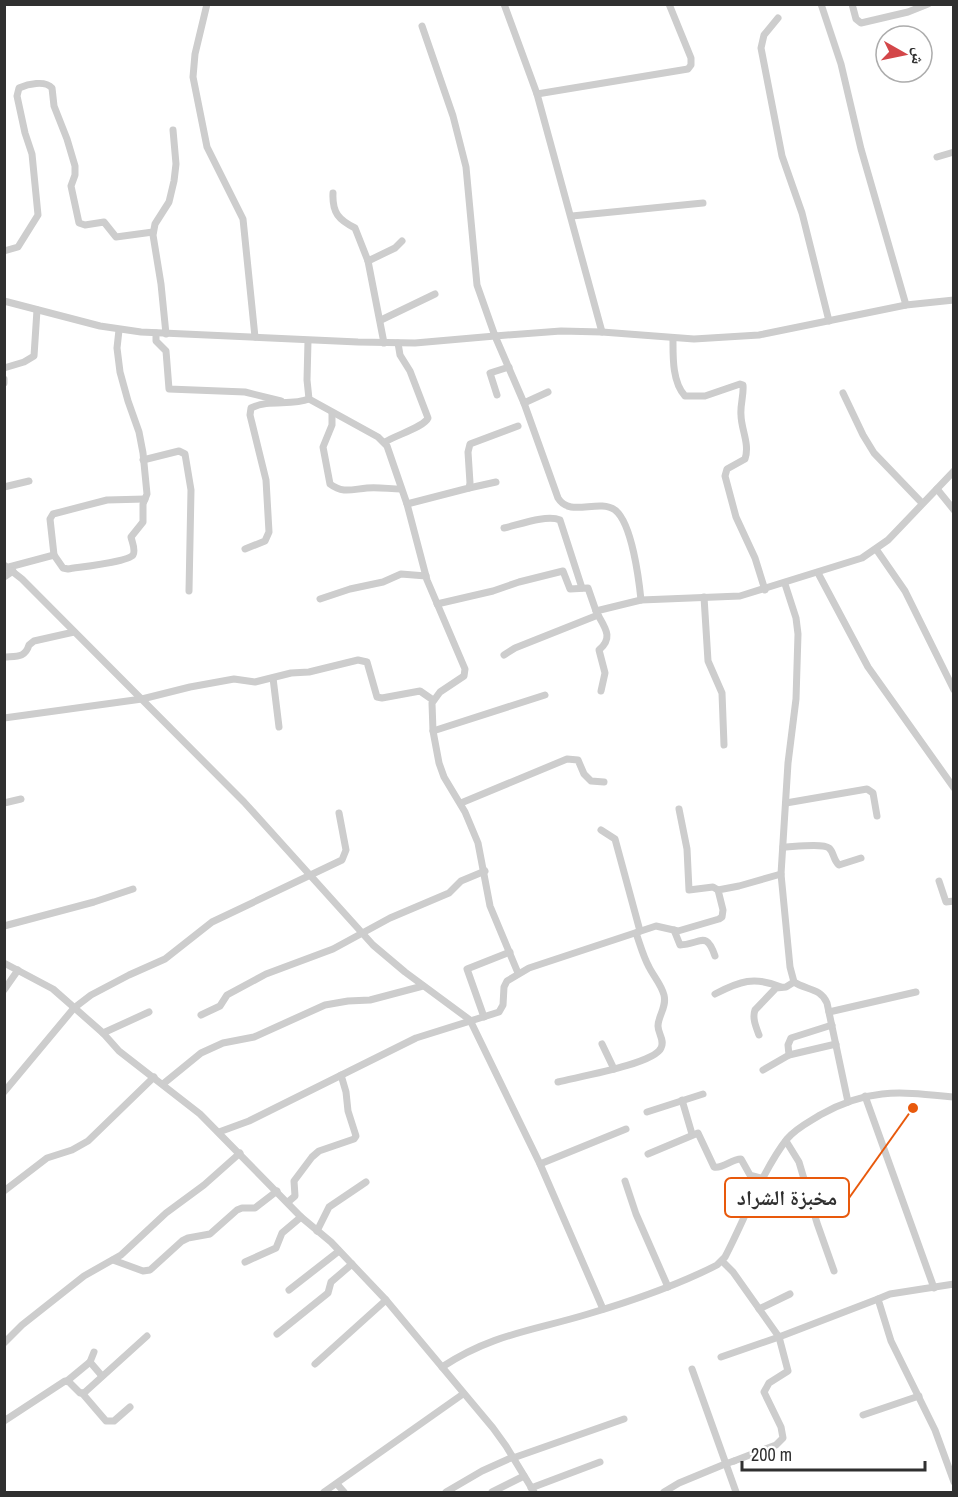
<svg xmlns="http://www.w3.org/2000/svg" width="958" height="1497" font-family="'Archivo Narrow','Noto Naskh Arabic',sans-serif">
<rect width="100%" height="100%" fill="#fff"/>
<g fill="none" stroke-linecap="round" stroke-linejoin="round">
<g stroke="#cdcdcd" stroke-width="7">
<polyline points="207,4 195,54 193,77 207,147 243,219 255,337"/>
<polyline points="504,4 537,94 602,332"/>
<polyline points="821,4 841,64 861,149 906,305"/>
<polyline points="852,4 856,19 861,23 908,12 928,4"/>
<polyline points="778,18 764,35 761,48 782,156 802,213 829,321"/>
<polyline points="422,26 453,116 466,167 477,285 495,336 561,331 602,332 694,339 759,335 906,305 954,300"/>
<polyline points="537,94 688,69 691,65 691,58 669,4"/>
<polyline points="937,157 954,152"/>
<path d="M 333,193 C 332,213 339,220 355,228 L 368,261 L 384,343"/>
<polyline points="572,216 703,203"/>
<path d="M 4,251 L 18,247 L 38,215 L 32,154 L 25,133 L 17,96 L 19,88 C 28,84 45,80 52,88 L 54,106 L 67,139 L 75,166 L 75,175 L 71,186 L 79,223 L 85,225 L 104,222 L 116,237 L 153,232"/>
<polyline points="368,261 395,248 402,241"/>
<path d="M 4,301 L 100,326 L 141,332 L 358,342 L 415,343 L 495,336 L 524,403 L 558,498 C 570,518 598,498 615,510 C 632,523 639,580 641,600 L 740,596 L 862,558 L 888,540 L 954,471"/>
<polyline points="381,320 435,294"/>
<polyline points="156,333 156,341 166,351 169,389 245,392 281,401"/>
<polyline points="166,334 161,284 153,235 155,224 169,202 174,181 176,164 173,130"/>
<path d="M 673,338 C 673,356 672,382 685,396 L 705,396 L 740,384 L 743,385 C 744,395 740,405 741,415 C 741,429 750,444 745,459 L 727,469 L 725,476 L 736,517 L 755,558 L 765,590"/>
<polyline points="308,341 307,380 309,399 378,437 387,446 407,504 427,580 465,669 464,676 440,692 432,703 433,731 439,763 444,777 465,812 478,843 490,906 518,973"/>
<polyline points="4,368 24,362 34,356 37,310"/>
<polyline points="4,379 4,383"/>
<polyline points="843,393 863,435 874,453 922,503"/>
<polyline points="497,395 490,373 509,367"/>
<polyline points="524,403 548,392"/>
<path d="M 332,413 L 332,425 L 323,447 L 330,484 C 343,494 353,489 367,488 C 379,487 390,489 401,489"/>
<path d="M 385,442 C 396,435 424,427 428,418 L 410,371 L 400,355 L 398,343"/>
<polyline points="143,460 179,451 185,454 191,490 189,591"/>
<polyline points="4,487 29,481"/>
<polyline points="469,488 496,482"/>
<polyline points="937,489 954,510"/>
<polyline points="407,504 469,488 470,483 468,452 470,444 518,426"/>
<path d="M 504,528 C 518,525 547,514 560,520 L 582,588"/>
<path d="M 245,549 L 265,541 L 269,532 L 266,480 L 250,415 L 251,408 C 269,399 291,406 309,399"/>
<polyline points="876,549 905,591 954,690"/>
<polyline points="54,555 50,519 53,514 107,500 145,499"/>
<polyline points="4,565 22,579 244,802 373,945 405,972 470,1020 540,1164 603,1309"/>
<path d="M 9,567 L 54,555 L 63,568 L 68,569 C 79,567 128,562 133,555 C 136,550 132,542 131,537 L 143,522 L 143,504 L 147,494 L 143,453 L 139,432 L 128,401 L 120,372 L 117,348 L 119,330"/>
<polyline points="818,573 868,667 954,788"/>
<polyline points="4,577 13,571"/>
<path d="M 785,584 L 796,618 L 798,634 L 796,699 L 788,763 L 781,874 L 790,967 L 794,982 C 806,990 821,988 827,1003 L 848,1102"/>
<polyline points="704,597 708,661 722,693 724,745"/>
<polyline points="320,599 350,589 383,582 401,574 426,576"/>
<polyline points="437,604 493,591 519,582 563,571 570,589 588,588 596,611 641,600"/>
<path d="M 598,615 C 606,629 613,638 599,650 L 605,673 L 601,691"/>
<polyline points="504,655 515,648 598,615 596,611"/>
<path d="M 4,657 C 17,656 25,658 29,645 L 34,641 L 74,632"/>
<polyline points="273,678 279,727"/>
<polyline points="4,718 142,699 190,687 234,679 255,682 291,673 309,672 358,660 367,662 377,697 382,698 420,691 433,700"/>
<polyline points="433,731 545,695"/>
<polyline points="4,803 21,799"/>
<polyline points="461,803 567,759 578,760 584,774 591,781 604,782"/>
<polyline points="786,803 867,789 873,793 877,816"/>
<polyline points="679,809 687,849 689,890 713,887 718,890"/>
<polyline points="601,830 615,839 640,931"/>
<path d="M 783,847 C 791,847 823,843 829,848 C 834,852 833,860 839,865 L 861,858"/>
<polyline points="939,881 946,902 954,901"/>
<polyline points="4,926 94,902 133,889"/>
<path d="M 674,930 L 680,945 C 701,944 706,930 715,956"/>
<polyline points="4,963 53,989 103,1033 119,1051 200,1114 301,1217 331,1242 386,1300 493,1428 506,1446 534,1492"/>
<polyline points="4,990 18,970"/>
<path d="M 715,994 C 740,981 754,976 781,987"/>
<polyline points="829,1012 916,992"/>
<polyline points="201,1015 220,1006 227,995 266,974 333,949 390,918 449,893 461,881 485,871"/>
<polyline points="484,1017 467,969 510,952"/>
<polyline points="103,1033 149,1012"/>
<path d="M 759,1035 C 756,1027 752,1018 755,1010 L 776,988 L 786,987 L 794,982"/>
<polyline points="602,1044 614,1069"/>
<polyline points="789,1055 836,1044"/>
<polyline points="763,1070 789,1055 788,1045 791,1038 832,1025"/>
<path d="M 558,1082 C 577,1077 654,1064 661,1048 C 665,1040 658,1034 658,1026 C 658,1016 667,1007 664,995 C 661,984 654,977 649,967 C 643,956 640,944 636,933"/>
<polyline points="163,1084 201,1053 223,1043 254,1037 325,1005 348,1001 370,1000 423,986"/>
<polyline points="4,1092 74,1008 91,995 129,975 165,959 212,922 342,860 346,850 339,813"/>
<polyline points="865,1096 934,1288"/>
<polyline points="682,1100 692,1134"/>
<polyline points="647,1112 703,1094"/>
<polyline points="219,1132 249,1121 416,1038 499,1012 503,1005 504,987 507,981 529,968 656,926 678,931 719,919 722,917 723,910 718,890 739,886 781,874"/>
<polyline points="786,1141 799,1162 817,1223 834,1271"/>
<path d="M 648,1154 L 698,1133 L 714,1167 C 723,1169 731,1159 741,1159 L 750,1175 L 764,1179"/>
<polyline points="540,1164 626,1129"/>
<polyline points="625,1181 636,1214 668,1287"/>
<polyline points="4,1191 47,1158 72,1150 88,1141 154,1077"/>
<polyline points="288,1202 295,1196 294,1181 312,1157 319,1151 354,1139 356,1136 348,1111 346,1092 341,1075"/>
<polyline points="317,1231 329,1207 366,1182"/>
<polyline points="113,1260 143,1271 150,1270 182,1241 188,1238 210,1234 237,1210 242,1208 255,1208 277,1191"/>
<polyline points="722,1261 733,1272 779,1337 878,1299"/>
<polyline points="245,1262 276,1248 282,1233 301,1217"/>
<polyline points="954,1284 890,1294 878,1299 891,1341 935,1430 954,1482"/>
<polyline points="289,1290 339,1251"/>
<polyline points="759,1309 790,1294"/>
<polyline points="277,1334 328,1293 331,1282 352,1264"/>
<polyline points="4,1343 22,1325 84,1276 121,1255 166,1213 204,1185 240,1153"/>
<polyline points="721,1357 779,1337 788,1371 769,1383 764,1392 781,1427 783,1438 776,1445 734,1461"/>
<polyline points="90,1362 102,1376"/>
<polyline points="315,1364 386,1300"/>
<path d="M 442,1367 C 492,1334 532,1331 588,1314 C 632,1301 676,1286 717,1265 L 725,1257 C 744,1221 762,1171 787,1139 C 796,1128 809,1122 820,1115 C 869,1087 901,1092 954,1097"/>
<polyline points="692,1369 736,1492"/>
<polyline points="67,1381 90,1362 94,1352"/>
<polyline points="82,1393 106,1421 114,1421 130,1407"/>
<polyline points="863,1415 919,1396"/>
<polyline points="4,1421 65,1381 69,1382 80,1393 84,1393 147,1336"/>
<polyline points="513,1458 624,1419"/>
<polyline points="337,1484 344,1492"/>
<polyline points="531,1488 600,1462"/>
<polyline points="324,1492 463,1394"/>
<polyline points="446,1492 482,1471 513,1457"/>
<polyline points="492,1492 524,1476"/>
<polyline points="664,1492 679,1483 725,1464"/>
</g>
<polyline stroke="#cdcdcd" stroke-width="7" points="725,1464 734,1461"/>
</g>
<path fill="none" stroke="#e8590c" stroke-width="2" d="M913 1108L849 1198"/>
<circle fill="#e8590c" stroke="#fff" stroke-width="2" cx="913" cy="1108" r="6"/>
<rect fill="#fff" stroke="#e8590c" stroke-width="2" x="725" y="1178" width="124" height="39" rx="6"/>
<g font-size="21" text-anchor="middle" font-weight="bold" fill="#303030">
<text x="787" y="1205">مخبزة الشراد</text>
</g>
<rect width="958" height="1497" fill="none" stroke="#303030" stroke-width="12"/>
<g transform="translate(904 54) rotate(99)"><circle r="28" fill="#ffffff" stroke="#acacac" stroke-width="1.5"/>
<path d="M0-4.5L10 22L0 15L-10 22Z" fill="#d34649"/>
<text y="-9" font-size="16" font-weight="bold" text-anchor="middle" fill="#303030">ش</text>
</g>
<path d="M742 1461v9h183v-9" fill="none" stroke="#303030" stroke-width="3"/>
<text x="751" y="1461" font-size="18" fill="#303030" stroke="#ffffff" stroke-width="4.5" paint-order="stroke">200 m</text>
</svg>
